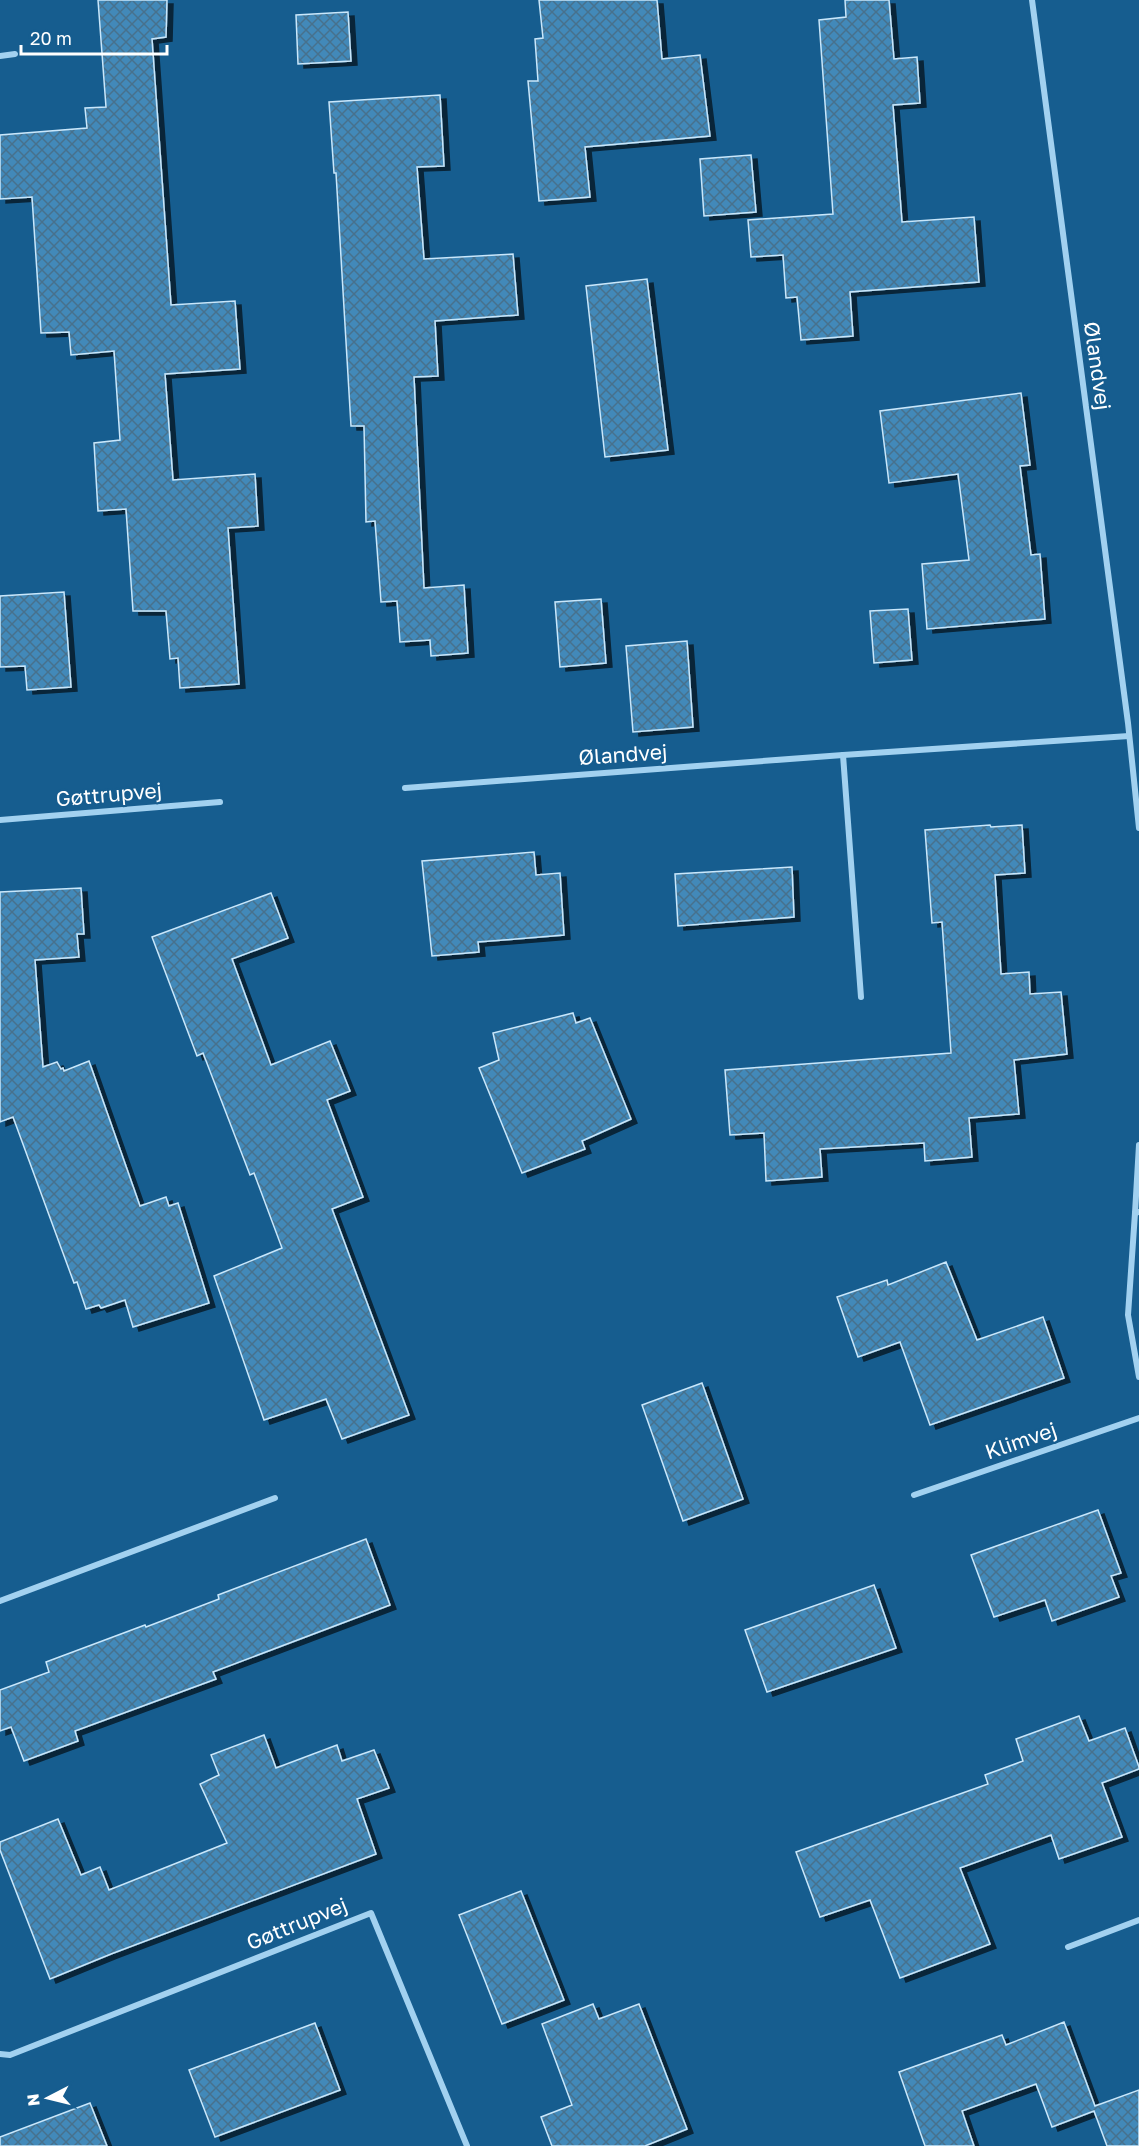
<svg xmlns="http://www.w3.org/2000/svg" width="1139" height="2146" font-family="'Golos Text',sans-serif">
<defs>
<pattern id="building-cross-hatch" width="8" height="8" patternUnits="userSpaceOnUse" patternTransform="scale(1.5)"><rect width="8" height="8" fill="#4389b9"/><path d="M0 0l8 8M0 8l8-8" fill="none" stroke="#47718d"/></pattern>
<filter id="shadow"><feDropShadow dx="6" dy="4" stdDeviation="0" flood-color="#0009"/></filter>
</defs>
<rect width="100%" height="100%" fill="#165d8f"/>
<g fill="url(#building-cross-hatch)" stroke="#c9e7fb" stroke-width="1.5" filter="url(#shadow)">
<polygon points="98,0 167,0 166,37 152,39 171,305 235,301 240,369 165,374 173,480 255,474 258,526 228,528 239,684 180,688 178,658 170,659 166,611 133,611 126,509 98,511 94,443 120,440 114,351 71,355 69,332 41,333 32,197 0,199 0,135 87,128 85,108 106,107"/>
<polygon points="539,0 657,0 662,59 700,55 710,136 585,147 590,197 539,201 528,81 538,81 535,39 543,38"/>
<polygon points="845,0 889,0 894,59 917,57 920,103 893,105 902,222 974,217 979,282 850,292 853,336 801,340 797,297 786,298 783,255 751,257 748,220 833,214 819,20 846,17"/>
<polygon points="348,12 351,61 298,64 296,15"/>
<polygon points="440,95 444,166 417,167 424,259 513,254 518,315 435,321 438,376 414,377 424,588 464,585 468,653 431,656 430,640 400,642 397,601 381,602 375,521 366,522 364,426 351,426 336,173 334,173 329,102"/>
<polygon points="751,155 756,212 704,216 700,159"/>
<polygon points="647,279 668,450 605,457 586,286"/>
<polygon points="1021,393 1030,465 1020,466 1031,555 1040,554 1045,619 927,629 922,564 969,560 958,474 889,483 880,411"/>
<polygon points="64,592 71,687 27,690 25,666 0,667 0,596"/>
<polygon points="601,599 606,663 560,667 555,602"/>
<polygon points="908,609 912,660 874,663 870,611"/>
<polygon points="687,641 693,727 633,732 626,646"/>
<polygon points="990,825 991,827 1022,825 1025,873 995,875 1001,974 1029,972 1030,994 1061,992 1067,1054 1014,1060 1019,1114 969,1118 972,1157 925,1161 924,1143 820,1149 822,1177 766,1181 764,1133 730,1135 725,1070 951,1053 942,922 932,923 925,830"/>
<polygon points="534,852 536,875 560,873 564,935 478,942 479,952 432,956 422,861"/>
<polygon points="792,867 794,917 678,926 675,874"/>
<polygon points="81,888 84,934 77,934 79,957 35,960 43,1067 57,1062 61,1069 63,1068 64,1071 89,1061 140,1206 166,1197 169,1206 178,1203 209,1303 133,1327 125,1300 101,1308 99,1305 86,1309 77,1282 74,1283 13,1117 0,1122 0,892"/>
<polygon points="271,893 288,938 232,959 271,1065 330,1041 350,1091 327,1100 363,1197 332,1209 409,1415 342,1439 326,1399 264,1420 214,1276 282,1248 254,1173 250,1175 203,1053 197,1056 152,937"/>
<polygon points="573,1013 576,1023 590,1018 631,1119 582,1141 585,1149 522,1173 479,1068 499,1060 493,1033"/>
<polygon points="946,1262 977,1340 1043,1317 1064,1378 930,1425 900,1342 858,1357 837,1297 887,1280 888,1285"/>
<polygon points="702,1383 743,1499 683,1521 642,1405"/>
<polygon points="1098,1510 1121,1573 1111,1576 1119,1597 1052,1621 1045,1600 994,1617 971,1555"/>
<polygon points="366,1539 390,1605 213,1672 216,1679 75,1731 78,1741 24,1761 11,1727 0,1731 0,1690 49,1672 46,1662 145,1625 146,1627 219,1599 218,1595"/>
<polygon points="874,1585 896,1648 767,1692 745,1630"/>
<polygon points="1079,1716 1089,1741 1125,1728 1139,1767 1139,1769 1102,1783 1122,1837 1059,1859 1051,1835 960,1868 990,1944 900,1978 870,1900 820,1917 796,1852 988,1784 985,1775 1023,1761 1016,1739"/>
<polygon points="264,1735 276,1768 337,1745 342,1761 374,1750 389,1788 357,1799 376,1854 111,1954 50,1979 0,1850 0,1842 58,1819 81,1875 100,1867 109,1890 227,1843 200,1784 219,1775 211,1755"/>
<polygon points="521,1891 564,2000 502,2024 459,1915"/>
<polygon points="593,2004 599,2019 639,2004 687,2129 645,2146 552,2146 541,2117 572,2105 542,2024"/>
<polygon points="1064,2022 1095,2106 1139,2090 1139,2146 1107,2146 1094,2111 1052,2127 1036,2084 962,2111 974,2146 925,2146 899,2072 1002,2035 1006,2045"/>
<polygon points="315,2023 340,2090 215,2137 189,2070"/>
<polygon points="90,2103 107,2146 0,2146 0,2137"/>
</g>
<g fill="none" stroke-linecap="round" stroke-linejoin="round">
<g stroke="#a2d1f0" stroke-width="6">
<polyline points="1032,0 1128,723 1139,828"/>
<polyline points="0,56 15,54"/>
<polyline points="843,755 861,997"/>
<polyline points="405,788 843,755 1129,736"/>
<polyline points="0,820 220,802"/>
<polyline points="1139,1145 1135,1213 1139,1212"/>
<polyline points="1135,1213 1128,1315 1139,1377"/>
<polyline points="914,1495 1139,1418"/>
<polyline points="0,1601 275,1498"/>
<polyline points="1068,1947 1139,1920"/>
<polyline points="0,2054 10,2055 371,1913 467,2146"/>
</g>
</g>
<g text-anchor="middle" stroke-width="4.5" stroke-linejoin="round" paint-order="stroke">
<g font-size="21" fill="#fff" stroke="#165d8f">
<text transform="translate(1097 366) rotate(82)" y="7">Ølandvej</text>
<text transform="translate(623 755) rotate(-4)" y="7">Ølandvej</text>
<text transform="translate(109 795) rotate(-5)" y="7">Gøttrupvej</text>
<text transform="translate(1021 1441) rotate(-19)" y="7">Klimvej</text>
<text transform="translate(297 1924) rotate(-22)" y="7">Gøttrupvej</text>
</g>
</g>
<g transform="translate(48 2098) rotate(263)" stroke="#165d8f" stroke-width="4.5" paint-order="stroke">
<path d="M0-4.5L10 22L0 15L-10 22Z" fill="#ffffff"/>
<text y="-9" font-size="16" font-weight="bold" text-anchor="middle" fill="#ffffff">N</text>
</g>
<path d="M21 45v9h146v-9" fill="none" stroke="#ffffff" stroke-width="3"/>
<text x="30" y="45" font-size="18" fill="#ffffff" stroke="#165d8f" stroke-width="4.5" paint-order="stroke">20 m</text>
</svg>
